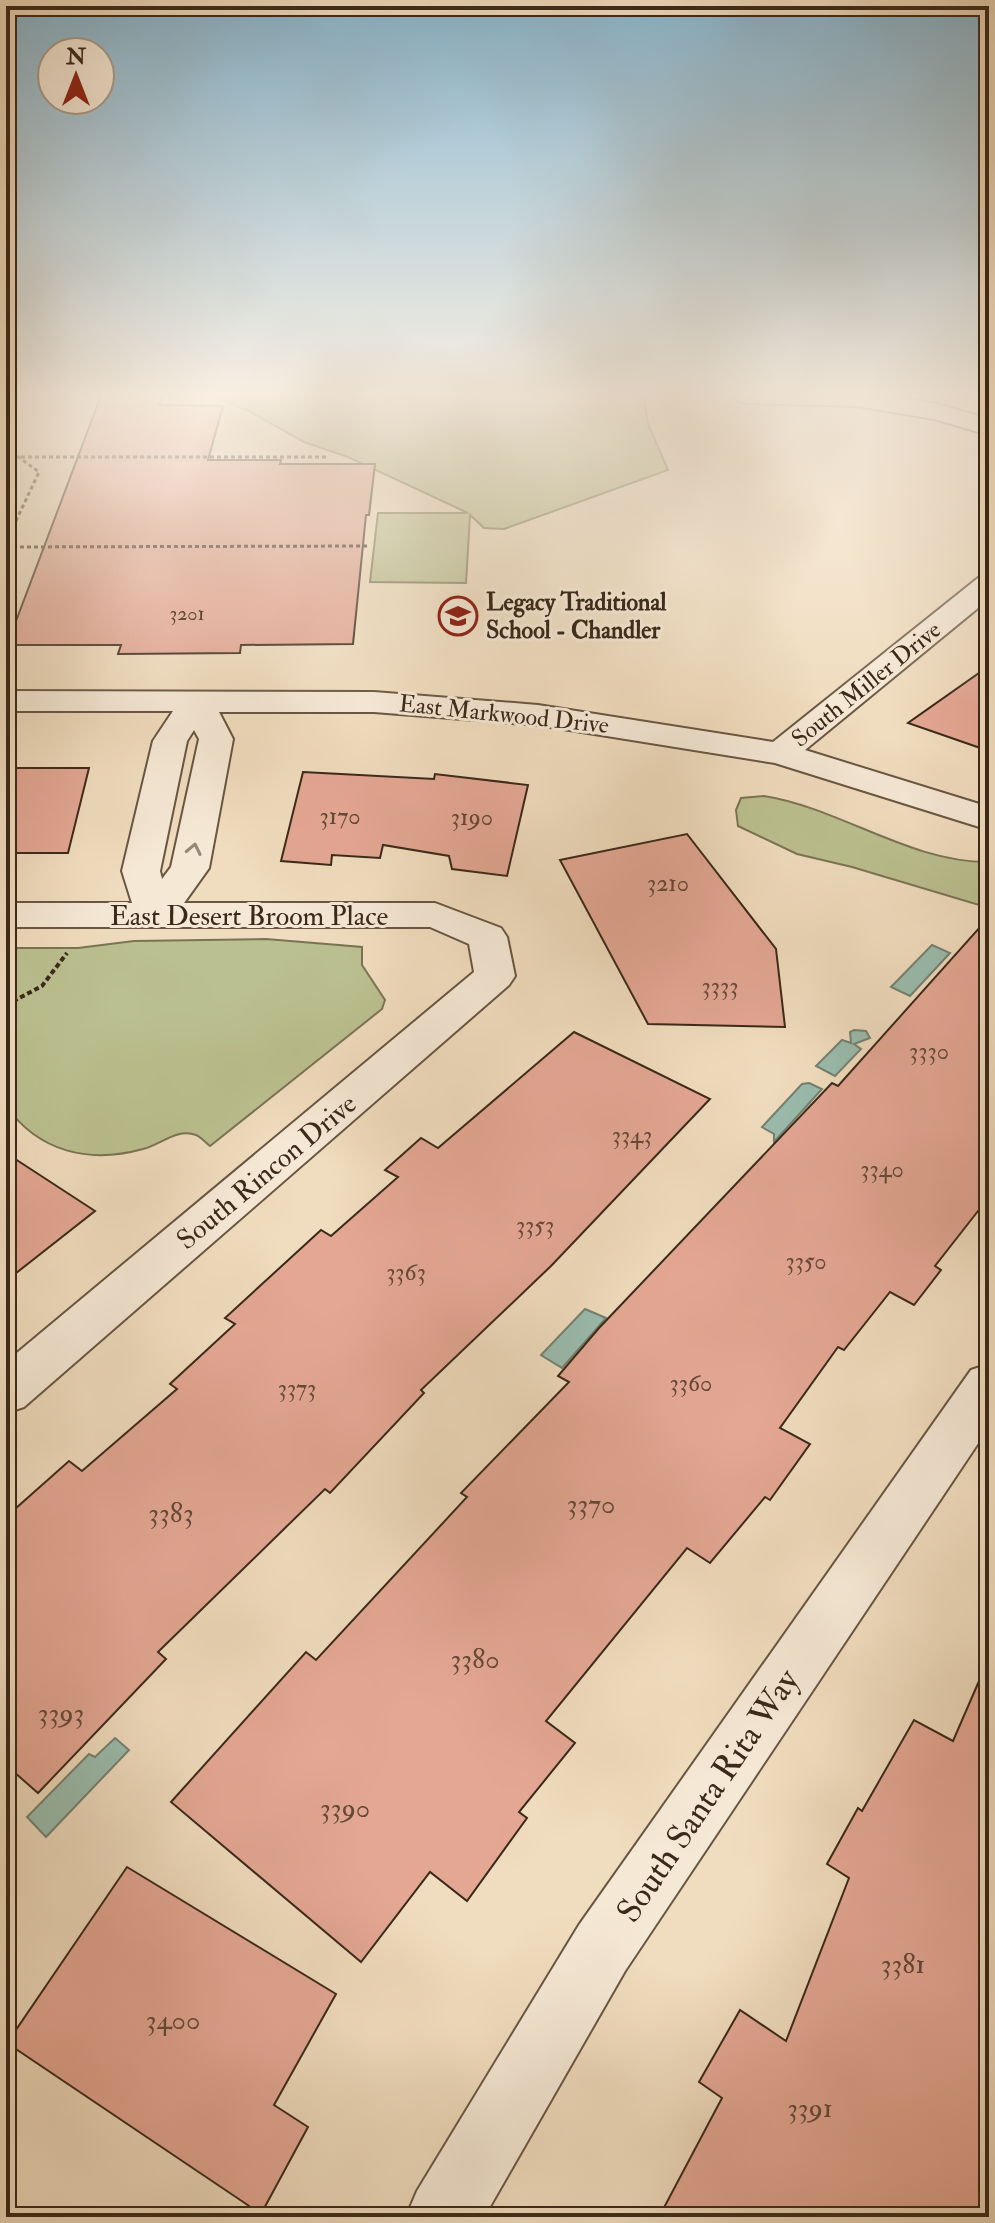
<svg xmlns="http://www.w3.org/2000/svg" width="995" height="2223" font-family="'IM FELL Double Pica',serif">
<rect width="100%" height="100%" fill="#f0dcbe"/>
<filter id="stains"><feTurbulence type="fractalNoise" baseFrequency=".0025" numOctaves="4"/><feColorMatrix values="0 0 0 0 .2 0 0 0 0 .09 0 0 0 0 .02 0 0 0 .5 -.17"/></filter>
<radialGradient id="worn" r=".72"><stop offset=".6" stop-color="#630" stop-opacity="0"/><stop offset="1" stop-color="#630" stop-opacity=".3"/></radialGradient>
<g fill="#bbc090" stroke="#7a7454" stroke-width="2">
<polygon points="204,393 643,393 648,424 668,470 504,529 484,528 470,515 466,583 370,582 378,513 468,513 348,457 304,442 247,410"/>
<path d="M 764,796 C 840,808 911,863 989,862 L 989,908 L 852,867 L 797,854 L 738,826 L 736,810 L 741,798 Z"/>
<path d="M 266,939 L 362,947 L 362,965 L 385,1000 L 382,1009 L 210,1146 C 206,1143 200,1136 196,1135 C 177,1128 160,1145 143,1149 C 89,1164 39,1152 6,1106 L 6,948 L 78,948 L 134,941 Z"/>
</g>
<g fill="#9abcae" stroke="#748172" stroke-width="2">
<polygon points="932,945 950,953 910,996 891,987"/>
<polygon points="854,1030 866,1031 870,1038 854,1044 861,1049 835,1076 816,1066 842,1040 851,1043 850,1032"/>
<polygon points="809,1083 822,1089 774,1142 774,1134 762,1127 802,1084"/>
<polygon points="585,1309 606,1318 562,1368 541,1355"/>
<polygon points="115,1738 129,1750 46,1837 27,1817 89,1754 95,1757"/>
</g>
<g fill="#e4a794" stroke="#3a2919" stroke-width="2">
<polygon points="102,393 163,393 159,405 223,406 208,460 281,460 280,464 375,464 369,515 366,515 353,644 241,645 240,653 118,654 121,645 7,645"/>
<polygon points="989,666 989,751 908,723"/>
<polygon points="6,768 89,768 68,853 6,853"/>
<polygon points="303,772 434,779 435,774 528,785 507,876 452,869 449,856 383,845 380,858 332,855 331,865 281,861"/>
<polygon points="687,834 776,949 785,1027 648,1024 560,860"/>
<polygon points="989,917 989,1197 935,1266 941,1270 914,1305 890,1292 844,1350 838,1347 780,1428 810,1444 770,1500 765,1497 710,1563 687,1548 546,1721 575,1743 519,1812 527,1818 467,1901 430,1872 361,1962 171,1802 306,1652 316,1660 467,1497 461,1493 569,1382 558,1376 599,1328 832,1083 838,1086"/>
<polygon points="574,1032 710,1099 551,1266 421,1390 424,1393 330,1493 325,1489 158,1652 166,1659 38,1793 6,1765 6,1517 69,1461 82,1471 177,1389 170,1384 235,1324 225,1318 321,1230 331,1236 398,1177 385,1170 421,1138 438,1148"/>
<polygon points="6,1153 95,1211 6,1281"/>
<polygon points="989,1658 989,2217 659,2217 722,2098 699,2082 740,2010 786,2041 849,1878 827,1864 858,1808 862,1811 914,1720 953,1741"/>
<polygon points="127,1867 336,1994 274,2105 308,2127 261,2214 7,2043"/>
</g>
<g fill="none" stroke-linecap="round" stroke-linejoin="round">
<defs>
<g id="minor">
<polygon points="735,393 875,393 938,404 989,419 989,435 934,419 857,406 746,403 737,400"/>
<path d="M 989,575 L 989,599 L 805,750 L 989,807 L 989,830 L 775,763 L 538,725 L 374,712 L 219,712 L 233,739 L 209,868 L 184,903 L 435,903 L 501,928 L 507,937 L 515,976 L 509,985 L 24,1407 L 6,1413 L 6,1362 L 474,972 L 469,944 L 430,927 L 6,927 L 6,903 L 132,903 L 122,871 L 153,741 L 173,711 L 6,711 L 6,691 L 374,692 L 538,705 L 773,742 L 978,578 ZM 194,730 L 199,739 L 171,867 L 162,879 L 160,871 L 187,741 Z"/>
<polygon points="989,1364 989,1427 625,1971 484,2217 406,2217 417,2191 579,1925 971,1370"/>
</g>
</defs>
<use href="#minor" stroke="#685642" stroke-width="4"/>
<g stroke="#3a2919" stroke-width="3" stroke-dasharray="4 3" stroke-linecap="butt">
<polyline points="6,448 39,472 6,542"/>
<polyline points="21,457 329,457"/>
<polyline points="6,547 369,546"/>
</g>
<polyline stroke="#3a2919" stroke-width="4" stroke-dasharray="5 3" stroke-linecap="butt" points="6,1005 42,986 67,953"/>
<use href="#minor" fill="#f5e8d5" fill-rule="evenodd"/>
</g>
<defs><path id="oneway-chevron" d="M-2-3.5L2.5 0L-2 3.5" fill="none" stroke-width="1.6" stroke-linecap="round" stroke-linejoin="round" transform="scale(2)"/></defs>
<use stroke="#988877" href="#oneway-chevron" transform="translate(194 849) rotate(-78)"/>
<linearGradient id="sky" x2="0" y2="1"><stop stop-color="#89b7d1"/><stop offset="0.56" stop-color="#f8efe2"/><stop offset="1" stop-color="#f8efe2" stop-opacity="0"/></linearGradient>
<rect width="995" height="705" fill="url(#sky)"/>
<defs>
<symbol id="school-ring" viewBox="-11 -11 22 22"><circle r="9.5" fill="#f5e8d5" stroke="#8f2418" stroke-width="1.5"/><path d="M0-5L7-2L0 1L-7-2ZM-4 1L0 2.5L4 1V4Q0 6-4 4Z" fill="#8f2418"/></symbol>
</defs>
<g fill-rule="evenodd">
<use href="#school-ring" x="436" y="594" width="44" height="44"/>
</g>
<g text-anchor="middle" stroke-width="6" stroke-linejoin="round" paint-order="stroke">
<g font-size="20" fill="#644838">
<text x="187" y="620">3201</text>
</g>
<g font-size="24" font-weight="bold" fill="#3a2919" stroke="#f5e8d5" text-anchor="start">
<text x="486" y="610">Legacy Traditional<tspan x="486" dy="28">School - Chandler</tspan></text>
</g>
<g font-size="24" fill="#3a2919" stroke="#f5e8d5">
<text transform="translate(866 684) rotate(-39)" y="8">South Miller Drive</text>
<text transform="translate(504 714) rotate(6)" y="8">East Markwood Drive</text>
</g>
<g font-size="24" fill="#644838">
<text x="340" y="824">3170</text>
<text x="472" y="825">3190</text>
<text x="668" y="891">3210</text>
<text x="720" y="994">3333</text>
<text x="929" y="1059">3330</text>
<text x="632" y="1143">3343</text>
<text x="882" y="1177">3340</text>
<text x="535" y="1233">3353</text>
<text x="806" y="1269">3350</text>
<text x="406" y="1280">3363</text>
<text x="691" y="1391">3360</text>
<text x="297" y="1396">3373</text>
</g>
<g font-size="28" fill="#3a2919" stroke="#f5e8d5">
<text x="249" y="925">East Desert Broom Place</text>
<text transform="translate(266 1171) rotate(-40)" y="10">South Rincon Drive</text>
</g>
<g font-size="28" fill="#644838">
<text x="591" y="1513">3370</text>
<text x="171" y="1522">3383</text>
<text x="475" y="1668">3380</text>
<text x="61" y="1722">3393</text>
<text x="345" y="1817">3390</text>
<text x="903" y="1973">3381</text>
<text x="173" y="2029">3400</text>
<text x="810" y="2117">3391</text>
</g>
<g font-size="34" fill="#3a2919" stroke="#f5e8d5">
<text transform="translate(707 1795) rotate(-56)" y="12">South Santa Rita Way</text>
</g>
</g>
<rect width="995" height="2223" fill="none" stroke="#f0dcbe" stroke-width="32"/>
<rect x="8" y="8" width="979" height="2207" fill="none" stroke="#3a2919" stroke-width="4"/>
<rect x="16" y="16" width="963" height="2191" fill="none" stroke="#3a2919" stroke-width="2"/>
<g transform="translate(76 76)"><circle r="38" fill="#f5e8d5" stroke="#aa9c8a" stroke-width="2"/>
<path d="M0-6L14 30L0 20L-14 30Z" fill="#8f2418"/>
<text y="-12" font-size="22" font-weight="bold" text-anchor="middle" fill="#3a2919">N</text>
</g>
<rect width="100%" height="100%" filter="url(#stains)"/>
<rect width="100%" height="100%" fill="url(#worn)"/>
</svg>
